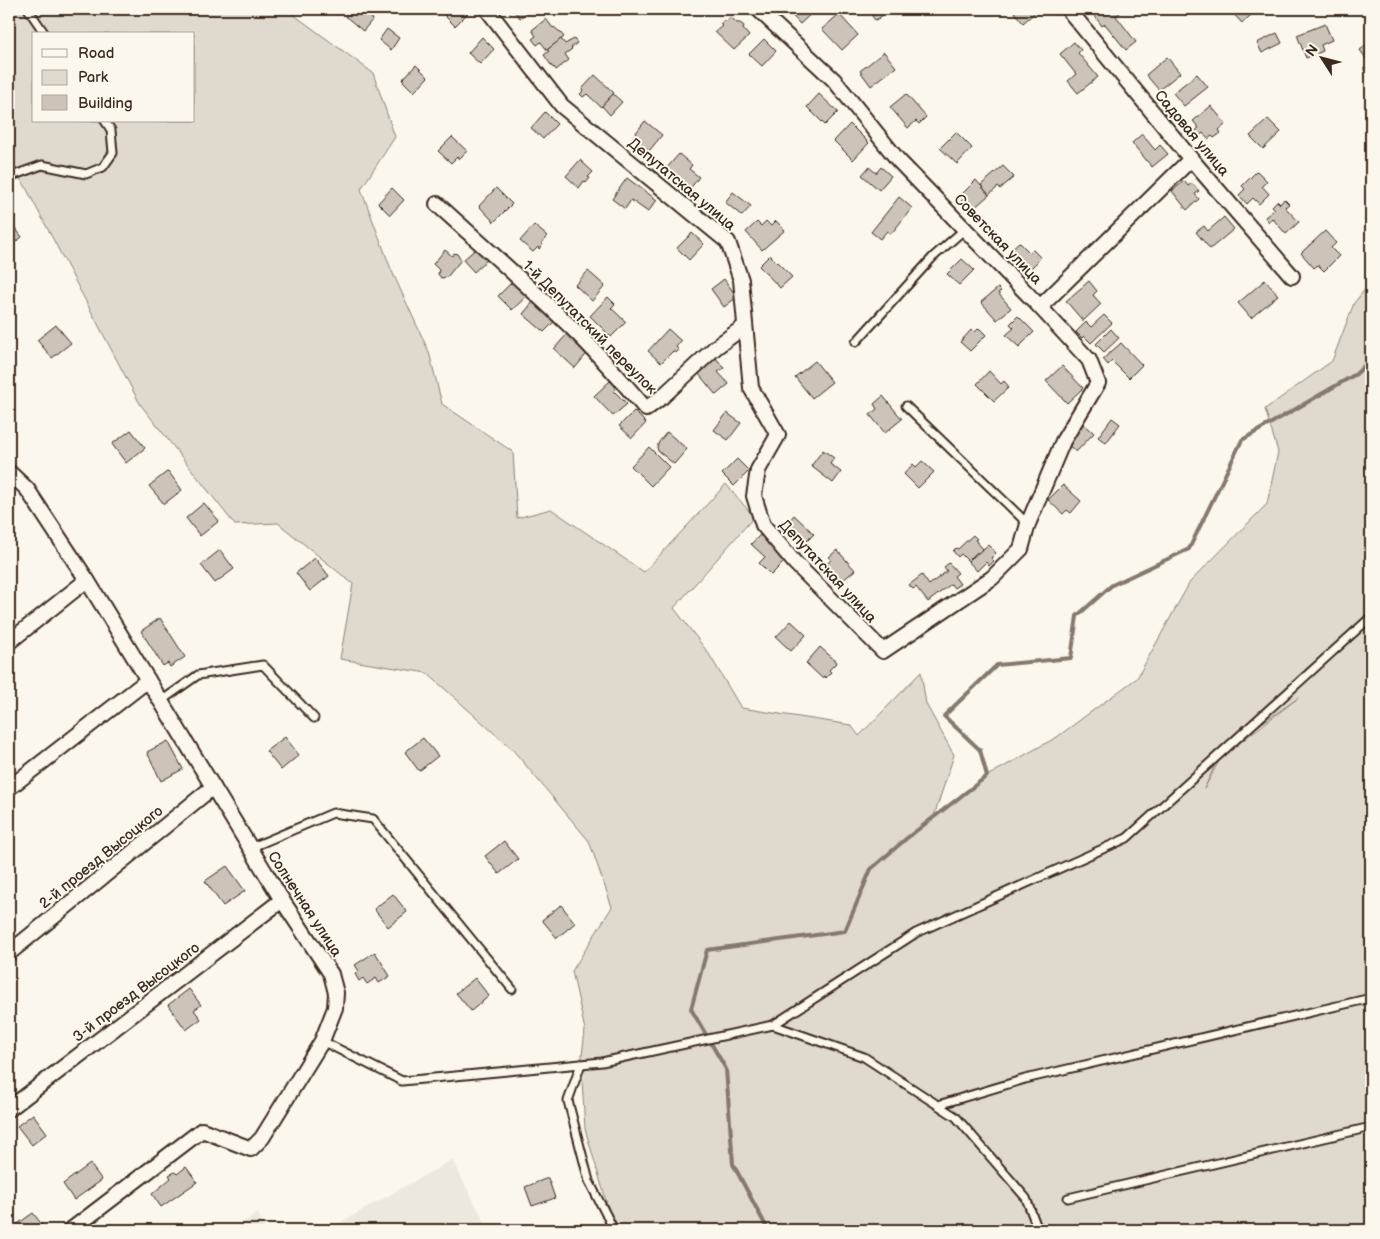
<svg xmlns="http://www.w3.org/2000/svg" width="1380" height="1239" font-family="'Balsamiq Sans',sans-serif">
<rect width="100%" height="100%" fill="#fbf7ec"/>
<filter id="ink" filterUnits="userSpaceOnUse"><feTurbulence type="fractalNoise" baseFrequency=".02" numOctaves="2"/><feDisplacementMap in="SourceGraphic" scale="10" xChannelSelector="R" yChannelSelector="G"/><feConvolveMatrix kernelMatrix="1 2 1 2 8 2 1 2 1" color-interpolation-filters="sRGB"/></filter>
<g filter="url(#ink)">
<g fill="#ede8dd">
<polygon points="452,1160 489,1230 327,1230"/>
<polygon points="258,1213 265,1230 231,1230"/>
</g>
<path fill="#dfd9ce" stroke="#8d8276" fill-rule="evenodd" d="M 9,9 L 286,9 L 373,73 L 395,137 L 361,189 L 391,269 L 429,352 L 442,404 L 513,452 L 517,518 L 551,509 L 644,572 L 726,484 L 754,517 L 674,608 L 709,654 L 741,708 L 851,725 L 859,736 L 921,672 L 926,704 L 954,755 L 934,816 L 987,776 L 1057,737 L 1137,678 L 1190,582 L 1267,504 L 1278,452 L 1265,409 L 1332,361 L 1354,303 L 1371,282 L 1371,998 L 1025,1079 L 952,1102 L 1371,999 L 1371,1230 L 616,1230 L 608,1207 L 585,1129 L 581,1064 L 585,1030 L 572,971 L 612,907 L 589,841 L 513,750 L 427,673 L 340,659 L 353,584 L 278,523 L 235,525 L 140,404 L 24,184 L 9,165 ZM 34,34 L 194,34 L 194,121 L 34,121 ZM 1298,698 L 1221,757 L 1204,789 L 1221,752 Z"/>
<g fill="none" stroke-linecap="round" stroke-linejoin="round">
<polyline stroke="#85796d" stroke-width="4" points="768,1230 733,1164 726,1069 691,1009 707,950 845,931 871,869 907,838 987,776 980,750 944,716 997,665 1071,658 1077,616 1112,585 1189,549 1242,440 1356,374 1371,359"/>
</g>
<g fill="#ccc4b9" stroke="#3b2a1e">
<polygon points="351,9 361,9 373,19 363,31 345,16"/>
<polygon points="449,9 468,9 470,11 455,26 443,14"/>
<polygon points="507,9 531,9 520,18 513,10 510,12"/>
<polygon points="786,9 814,9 815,10 800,24"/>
<polygon points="869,9 890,9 878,19 875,20 872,16 873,13"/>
<polygon points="1018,9 1039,9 1023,23 1014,12"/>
<polygon points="1101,9 1119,9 1121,12 1116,16 1136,42 1126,50 1105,24 1102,26 1094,15"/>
<polygon points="1229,9 1258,9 1242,23"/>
<polygon points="839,14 858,35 842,50 822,29"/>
<polygon points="731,17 737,23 740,23 744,26 743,29 749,36 734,50 715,32 722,26 720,24 725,20 726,21"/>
<polygon points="546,19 553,28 554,27 560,32 564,37 547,50 541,42 537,45 532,39 536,36 532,30"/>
<polygon points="1325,24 1332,40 1321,45 1323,51 1306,58 1297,35"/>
<polygon points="387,29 399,38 391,50 379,40"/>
<polygon points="1277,33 1282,43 1262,53 1257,43"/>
<polygon points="482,37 494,49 480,64 468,53"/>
<polygon points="561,39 565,44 574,39 577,43 571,48 572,49 565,54 569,60 556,70 554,67 553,68 544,55 549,51 547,50"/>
<polygon points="764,39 776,51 762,66 749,54"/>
<polygon points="1371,41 1371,63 1370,64 1360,50"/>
<polygon points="1074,42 1081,50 1078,53 1098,77 1078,93 1068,81 1076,74 1060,54"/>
<polygon points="884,52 896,67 871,86 860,71"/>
<polygon points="1167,57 1180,73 1159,90 1146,75"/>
<polygon points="416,65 428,77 414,92 402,80"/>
<polygon points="1197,74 1208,87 1184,106 1173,93"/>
<polygon points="595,75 614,93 601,107 587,94 583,97 580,94 583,91 582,89"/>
<polygon points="613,94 622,102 610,115 602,106"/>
<polygon points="819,94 838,112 825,125 807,107"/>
<polygon points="906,94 926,117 919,124 916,121 908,128 890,107"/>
<polygon points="1211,106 1226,124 1219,130 1221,133 1214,138 1212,136 1208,139 1203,133 1199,136 1195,131 1199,128 1193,121"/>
<polygon points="545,112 557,124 543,139 531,128"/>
<polygon points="1268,119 1281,132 1263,149 1250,136"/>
<polygon points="645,121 662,135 649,151 632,138"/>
<polygon points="850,124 869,143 853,160 834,141"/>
<polygon points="956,132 972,148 957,164 940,148"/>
<polygon points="1142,134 1155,150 1160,145 1168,154 1152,167 1132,143"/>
<polygon points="452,137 467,151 459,159 457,157 451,163 438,151"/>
<polygon points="679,154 692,165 689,169 699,177 689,190 665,170"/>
<polygon points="580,160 593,172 588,177 590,178 586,183 584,181 579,188 566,176"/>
<polygon points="1003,166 1014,177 1000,189 998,187 989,195 981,185"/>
<polygon points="869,167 876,173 881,167 891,176 879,190 862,175"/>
<polygon points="1257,171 1267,181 1262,186 1269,194 1259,204 1253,198 1247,204 1239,195 1245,189 1242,186"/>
<polygon points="627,178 657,200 648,212 631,200 625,209 612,199"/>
<polygon points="976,180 989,195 973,209 972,208 969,211 961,201 964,199 961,195"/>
<polygon points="1184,181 1188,186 1192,183 1199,191 1195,194 1199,199 1187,210 1172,191"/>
<polygon points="392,188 404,200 390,215 378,203"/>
<polygon points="496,188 512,204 494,222 479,206"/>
<polygon points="733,192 751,206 742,216 725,202"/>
<polygon points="899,197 912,208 891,234 887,231 880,239 871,232"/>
<polygon points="1284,199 1289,204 1285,207 1299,222 1286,234 1272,218 1269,222 1265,217 1275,209 1272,206 1277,201 1280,204"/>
<polygon points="1224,217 1234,229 1210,249 1196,232 1204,226 1208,231"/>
<polygon points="9,220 22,237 9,247"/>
<polygon points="766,221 771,226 776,221 785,230 762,250 746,232 757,222 761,226"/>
<polygon points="534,225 547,236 542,243 543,244 539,249 538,247 533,252 520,241"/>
<polygon points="1325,231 1336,243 1331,248 1339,256 1324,271 1318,265 1314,268 1301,253"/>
<polygon points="692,233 704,244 689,260 677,248"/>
<polygon points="1019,242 1030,253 1033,250 1041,258 1027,272 1008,252"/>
<polygon points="478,247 488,259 474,272 463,260"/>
<polygon points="445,250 452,256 454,253 457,254 461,260 447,277 441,278 438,274 439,270 433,264"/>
<polygon points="770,255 792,277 780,288 759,266"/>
<polygon points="962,259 974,270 959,285 947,274"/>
<polygon points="588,271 605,286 592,301 575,285"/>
<polygon points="515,279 529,294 512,310 498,296"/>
<polygon points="724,279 737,297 724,307 711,289"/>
<polygon points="1265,280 1278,295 1251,318 1238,303"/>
<polygon points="1089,281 1097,291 1093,295 1101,304 1083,321 1066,301"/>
<polygon points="998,288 1001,291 998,293 1011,308 997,320 981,302"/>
<polygon points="608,297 615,304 611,308 626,322 611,337 590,316"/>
<polygon points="533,302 555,321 544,332 523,314"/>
<polygon points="1104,315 1112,323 1091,343 1084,336 1082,338 1076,332 1086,322 1091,327"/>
<polygon points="1018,316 1034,332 1019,347 1006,335 1014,328 1010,324"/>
<polygon points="56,325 71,343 52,358 37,340"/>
<polygon points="979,328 986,335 970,351 960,342 972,329 975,332"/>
<polygon points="668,329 681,341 676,347 679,350 676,353 673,351 661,363 648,351"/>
<polygon points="1111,329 1119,338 1104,352 1096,344"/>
<polygon points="568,333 589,351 575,368 554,349"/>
<polygon points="1121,343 1142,365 1129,378 1112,361 1108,365 1103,359"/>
<polygon points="716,358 724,368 718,372 729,384 716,395 698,373"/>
<polygon points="815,361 832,382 812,398 795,377"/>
<polygon points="1062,366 1083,388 1067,403 1046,381"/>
<polygon points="989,371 1001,384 1004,381 1009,387 994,401 977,384"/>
<polygon points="610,381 617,388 614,391 627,404 613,416 594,396"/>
<polygon points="883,396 902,419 885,433 870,415 877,409 874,404"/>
<polygon points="634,411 646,423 632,438 619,426"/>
<polygon points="727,413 741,423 728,440 714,430"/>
<polygon points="1112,418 1120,424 1106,443 1098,437"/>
<polygon points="1084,424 1094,433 1076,452 1067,444"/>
<polygon points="131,430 145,448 126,463 112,444"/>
<polygon points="667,432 687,449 674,464 658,451 657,447 659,442"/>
<polygon points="649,447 669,467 651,486 631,466"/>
<polygon points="823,450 834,458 830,464 841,472 833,483 811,466"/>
<polygon points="737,459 749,471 734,486 722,474"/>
<polygon points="922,461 934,472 918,488 904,474 913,464 916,467"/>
<polygon points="168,471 182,490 164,504 149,486"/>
<polygon points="1063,485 1081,501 1071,513 1067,510 1063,514 1048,500"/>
<polygon points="204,503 219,521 200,536 186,518"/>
<polygon points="794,515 814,534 804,544 785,526"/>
<polygon points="760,535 786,560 771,575 759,563 765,557 751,544"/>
<polygon points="973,535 977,539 975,540 983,549 978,554 977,552 968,561 961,554 958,557 953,551 956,548 958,549"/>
<polygon points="988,545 996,553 991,558 994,561 989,566 986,562 977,571 968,561"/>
<polygon points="220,550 234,569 215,583 201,565"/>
<polygon points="837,550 855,570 841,582 829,568 825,571 822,568 831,560 829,557"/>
<polygon points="315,558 329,576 310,591 296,573"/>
<polygon points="949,563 958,573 954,576 960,584 954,588 951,584 928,602 916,587 913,589 909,585 922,575 929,585 947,571 944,567"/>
<polygon points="160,618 185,657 170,667 168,663 163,666 141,631"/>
<polygon points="791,621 806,635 791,651 776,637"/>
<polygon points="820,647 837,662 829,670 831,672 826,678 824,676 822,678 806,663"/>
<polygon points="285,737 299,755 281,770 266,751"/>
<polygon points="423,738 438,756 419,771 405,752"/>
<polygon points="168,741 183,769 161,781 147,752"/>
<polygon points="504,841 518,859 499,874 485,856"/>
<polygon points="227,866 245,891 223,906 205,881"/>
<polygon points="393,894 407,912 388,927 374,909"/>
<polygon points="561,905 575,923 557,938 542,920"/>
<polygon points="375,952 390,976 379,983 376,978 367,984 363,978 359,981 355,974 359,971 355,965"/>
<polygon points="475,978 489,996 471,1011 456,993"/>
<polygon points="189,989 201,1005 194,1010 201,1019 186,1030 168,1005"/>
<polygon points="33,1114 47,1133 32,1145 17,1126"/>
<polygon points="90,1164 102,1180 74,1200 63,1184"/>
<polygon points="186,1167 197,1182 161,1207 152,1194 171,1178 169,1175 175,1172 177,1174"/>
<polygon points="548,1178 555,1198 532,1206 525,1187"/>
<polygon points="33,1213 46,1230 9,1230"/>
<polygon points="574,1225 576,1230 559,1230"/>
</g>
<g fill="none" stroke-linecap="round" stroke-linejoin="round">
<defs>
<g id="lane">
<polyline points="28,9 45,34"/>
<polyline points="9,177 42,165 86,174 103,167 113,153 111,130 105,121"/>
<polyline points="856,342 933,257 965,229"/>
<polyline points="906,406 1028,524"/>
<polyline points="161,701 198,675 263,665 314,718"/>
<polyline points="250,848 333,813 373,819 512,989"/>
<polyline points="773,1025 864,1057 956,1117 1026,1198 1038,1230"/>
<polyline points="322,1041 402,1081 602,1062 773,1025 916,933 1127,838 1371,617"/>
<polyline points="581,1064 568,1101 589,1181 614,1230"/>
<polyline points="938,1105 1025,1079 1371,998"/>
<polyline points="1068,1198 1371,1127"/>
</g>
<g id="street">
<polyline points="487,9 562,106 728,242 741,280 751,388 778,435 758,470 754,496 763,525 795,563 883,651 992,578 1021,549 1028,524 1063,441 1098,383 1089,360 1040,307 898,160 834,80 758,9"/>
<polyline points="1068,9 1191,159 1292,276"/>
<path d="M 437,204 C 482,245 528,285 572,328 C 598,353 622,381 646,409 L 663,396 L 716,347 L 745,326"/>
<polyline points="1040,307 1191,159"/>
<polyline points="9,472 27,489 87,580 282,900 331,974 336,993 335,1008 322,1041 262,1138 251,1149 202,1130 71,1230"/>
<polyline points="9,642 87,580"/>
<polyline points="9,788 148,680"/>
<polyline points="9,953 213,787"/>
<polyline points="9,1109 282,900"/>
</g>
</defs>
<use href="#lane" stroke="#3b2a1e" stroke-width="11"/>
<use href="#street" stroke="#3b2a1e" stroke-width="18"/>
<use href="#lane" stroke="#fbf7ec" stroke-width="7"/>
<use href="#street" stroke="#fbf7ec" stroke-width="14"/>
</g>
</g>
<g text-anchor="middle" stroke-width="4" stroke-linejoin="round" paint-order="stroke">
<g font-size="15" fill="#3b2a1e" stroke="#fbf7ec">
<text transform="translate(1192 133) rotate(50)" y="5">Садовая улица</text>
<text transform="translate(682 184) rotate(40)" y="5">Депутатская улица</text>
<text transform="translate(998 239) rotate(46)" y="5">Советская улица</text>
<text transform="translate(590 327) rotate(45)" y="5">1-й Депутатский переулок</text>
<text transform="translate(828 571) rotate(47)" y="5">Депутатская улица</text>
<text transform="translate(101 857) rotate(-39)" y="5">2-й проезд Высоцкого</text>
<text transform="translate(305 904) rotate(57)" y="5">Солнечная улица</text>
<text transform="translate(136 992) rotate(-37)" y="5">3-й проезд Высоцкого</text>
</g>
</g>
<rect width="1380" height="1239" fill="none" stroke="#fbf7ec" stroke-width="30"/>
<rect x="15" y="15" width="1350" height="1209" fill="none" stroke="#3b2a1e" stroke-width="2" filter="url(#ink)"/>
<rect x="32" y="32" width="162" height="90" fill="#fbf7ec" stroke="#aea59a"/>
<rect x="42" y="49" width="25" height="8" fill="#fbf7ec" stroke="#aea59a"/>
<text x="78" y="58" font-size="15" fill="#3b2a1e">Road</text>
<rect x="42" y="70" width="25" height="15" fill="#dfd9ce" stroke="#aea59a"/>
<text x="78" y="82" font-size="15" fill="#3b2a1e">Park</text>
<rect x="42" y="95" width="25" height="15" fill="#ccc4b9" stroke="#aea59a"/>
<text x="78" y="108" font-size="15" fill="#3b2a1e">Building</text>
<g transform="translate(1322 58) rotate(306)" stroke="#fbf7ec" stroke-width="4" paint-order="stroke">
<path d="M0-4L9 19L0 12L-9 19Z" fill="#3b2a1e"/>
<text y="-8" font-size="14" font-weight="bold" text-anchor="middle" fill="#3b2a1e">N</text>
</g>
</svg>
